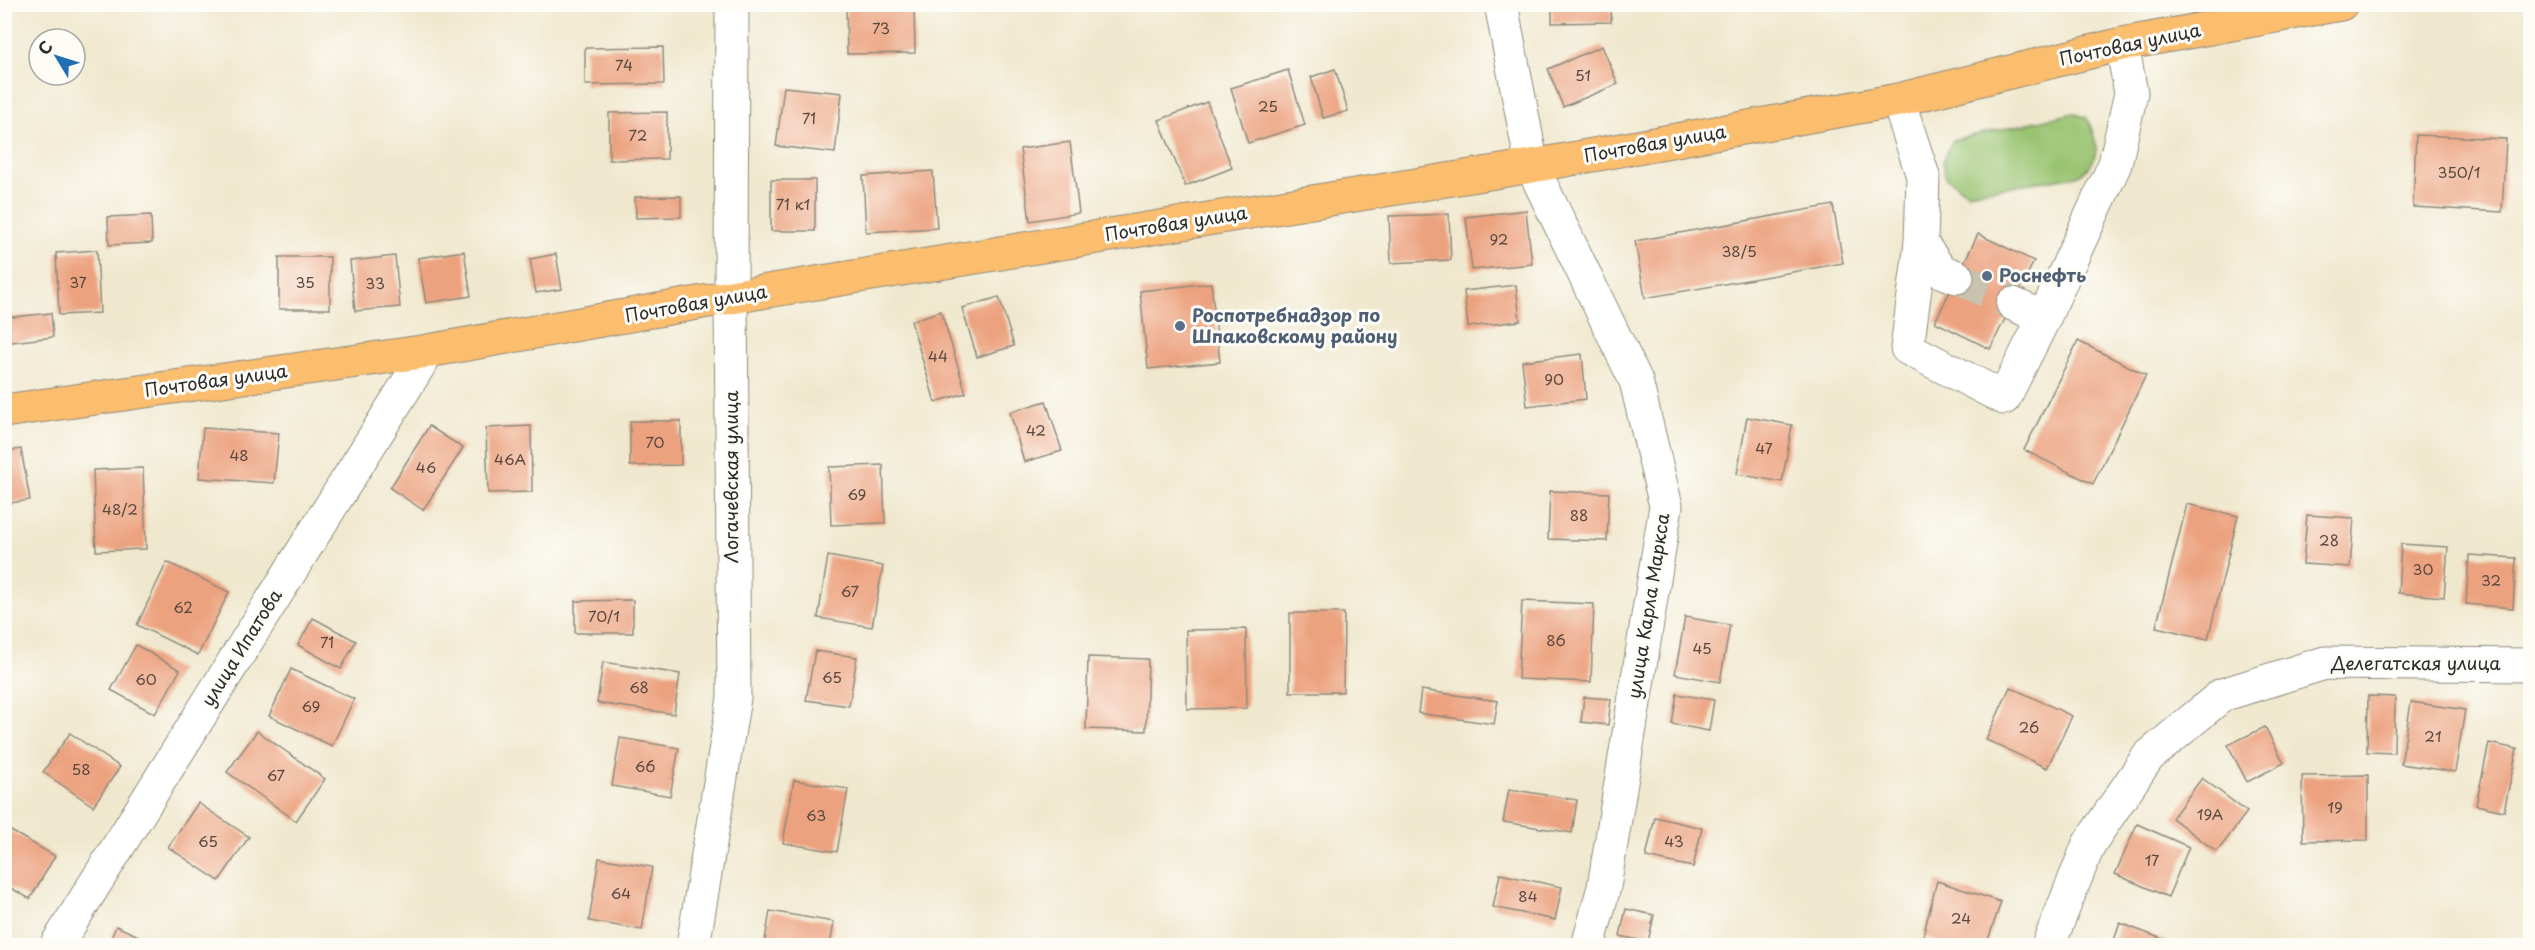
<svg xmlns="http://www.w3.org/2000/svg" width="2535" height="950" font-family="'Playpen Sans',sans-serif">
<rect width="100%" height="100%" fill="#fdfcf7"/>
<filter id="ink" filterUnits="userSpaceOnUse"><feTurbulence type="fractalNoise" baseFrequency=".0167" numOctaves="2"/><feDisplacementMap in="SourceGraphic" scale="12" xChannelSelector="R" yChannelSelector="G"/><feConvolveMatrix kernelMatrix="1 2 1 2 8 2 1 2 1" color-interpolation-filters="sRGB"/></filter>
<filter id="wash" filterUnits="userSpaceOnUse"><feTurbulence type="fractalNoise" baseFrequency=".008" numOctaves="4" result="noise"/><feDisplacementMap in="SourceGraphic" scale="24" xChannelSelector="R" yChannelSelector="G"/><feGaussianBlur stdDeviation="1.35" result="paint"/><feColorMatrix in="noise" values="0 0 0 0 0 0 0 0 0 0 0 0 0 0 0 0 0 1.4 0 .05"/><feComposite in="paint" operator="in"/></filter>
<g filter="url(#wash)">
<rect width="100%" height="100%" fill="#f0e8ce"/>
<path fill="#98c370" stroke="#62774e" stroke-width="1.5" d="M 2074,113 L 2087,118 C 2098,142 2103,161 2077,176 L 1967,193 L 1945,176 L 1943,161 L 1953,140 Z"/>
<g id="blocks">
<g fill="#eca27f">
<polygon points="846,4 914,4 915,53 847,54"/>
<polygon points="1552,4 1611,4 1611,22 1552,23"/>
<polygon points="1602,46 1618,84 1563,107 1548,69"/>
<polygon points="663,47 664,84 585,85 585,48"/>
<polygon points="1335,69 1348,111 1323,118 1311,77"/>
<polygon points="1288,70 1305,125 1248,143 1231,88"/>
<polygon points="784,87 842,93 835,153 776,146"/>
<polygon points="1207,102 1232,168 1185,186 1159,120"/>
<polygon points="667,112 667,159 609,160 609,113"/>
<polygon points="2416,135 2506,139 2502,212 2413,207"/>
<polygon points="1070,142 1079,213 1030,221 1020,149"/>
<polygon points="933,171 937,228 866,232 863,176"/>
<rect x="771" y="180" width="44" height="51"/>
<polygon points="681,196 681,217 636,218 635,197"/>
<polygon points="1833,205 1843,263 1645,298 1635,241"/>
<polygon points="1526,210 1532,264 1472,270 1466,217"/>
<polygon points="1449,214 1451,260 1391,263 1389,216"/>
<polygon points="151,215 152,243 109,245 108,217"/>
<polygon points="1978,234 2034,261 1990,349 1935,322"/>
<polygon points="97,250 100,313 59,315 56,253"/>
<polygon points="464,251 471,296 426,303 418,258"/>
<polygon points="556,254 562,289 536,293 530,259"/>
<polygon points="395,256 400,307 355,311 350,261"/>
<rect x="279" y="257" width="51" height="52"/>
<polygon points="1211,283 1220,362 1148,369 1140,291"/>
<polygon points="1516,285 1520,321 1468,327 1464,291"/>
<polygon points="999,297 1014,346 977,357 962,308"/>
<polygon points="941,311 966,393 935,402 911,321"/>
<polygon points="51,313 53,337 4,343 4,318"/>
<polygon points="2078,341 2146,375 2093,484 2024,450"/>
<polygon points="1582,354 1586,399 1527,406 1522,361"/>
<polygon points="1046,401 1062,451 1024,462 1010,412"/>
<polygon points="1747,417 1792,425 1782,482 1737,474"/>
<polygon points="630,421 681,421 681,465 630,466"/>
<polygon points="429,426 463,448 423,510 390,488"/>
<polygon points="531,426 532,492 488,493 486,428"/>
<polygon points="203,428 279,433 274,483 199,478"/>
<polygon points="21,449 30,500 4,504 4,452"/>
<polygon points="883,465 885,523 831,525 829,467"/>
<polygon points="143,468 146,549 96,551 93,470"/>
<polygon points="1550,491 1609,493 1607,541 1548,539"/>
<polygon points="2187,504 2238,516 2208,639 2156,627"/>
<polygon points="2307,515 2354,518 2350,567 2303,564"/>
<polygon points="2401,544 2448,547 2444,597 2398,593"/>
<polygon points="2469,555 2516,558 2513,608 2466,604"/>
<polygon points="828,556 883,566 872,627 818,618"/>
<polygon points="167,562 229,592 198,655 137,625"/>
<polygon points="633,600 633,633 575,633 575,601"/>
<polygon points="1522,601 1594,604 1591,682 1518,679"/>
<polygon points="1290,613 1344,613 1343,692 1290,692"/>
<polygon points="1685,617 1730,625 1720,682 1675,674"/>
<polygon points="313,618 356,641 341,669 298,645"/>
<polygon points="1246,629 1247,708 1187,709 1186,630"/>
<polygon points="136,645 180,670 155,714 111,690"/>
<polygon points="815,651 857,657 849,706 806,700"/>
<polygon points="1088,657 1148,659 1146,731 1086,729"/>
<polygon points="603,662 680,674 674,714 597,703"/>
<polygon points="291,669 354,699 332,746 269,716"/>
<polygon points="2010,687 2072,716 2047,768 1986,740"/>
<polygon points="1421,690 1498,701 1494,724 1418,713"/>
<polygon points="1677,694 1714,700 1709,731 1672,724"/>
<polygon points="2368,696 2395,697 2394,753 2367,752"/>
<polygon points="1584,697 1611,699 1608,725 1581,722"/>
<polygon points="2411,702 2465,710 2455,772 2401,764"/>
<polygon points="2265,727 2284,763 2247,782 2228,745"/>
<polygon points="257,731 325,779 296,821 227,772"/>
<polygon points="70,733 120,767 93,806 43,772"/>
<polygon points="620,738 679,748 670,796 612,786"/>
<polygon points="2489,743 2517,749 2504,811 2476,805"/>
<polygon points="2368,775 2368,840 2303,841 2302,776"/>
<polygon points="2202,778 2247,812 2217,852 2172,818"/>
<polygon points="794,780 848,789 837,852 783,843"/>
<polygon points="1509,789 1577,800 1572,833 1503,822"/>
<polygon points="198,803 249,837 219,881 168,847"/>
<polygon points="1655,817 1702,828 1693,867 1646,857"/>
<polygon points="2137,824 2189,847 2168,897 2115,874"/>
<polygon points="4,827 55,856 30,899 4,884"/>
<polygon points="599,858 652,867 642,930 589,921"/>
<polygon points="1500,874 1562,887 1555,920 1493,907"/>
<polygon points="1937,881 2001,902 1986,946 1949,946 1923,936"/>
<polygon points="1626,909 1654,915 1648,942 1620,936"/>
<polygon points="770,911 834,922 830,946 764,946"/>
<polygon points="2120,923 2165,940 2163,946 2112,946"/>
<polygon points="116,926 161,946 108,946"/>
</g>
</g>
</g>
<g filter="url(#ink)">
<use href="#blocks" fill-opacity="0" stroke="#8e8a7c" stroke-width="1.5"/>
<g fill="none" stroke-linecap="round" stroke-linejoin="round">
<polyline stroke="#c9c2ad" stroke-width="33" stroke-dasharray="33 16" stroke-linecap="butt" points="1957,277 2013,304"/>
<defs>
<g id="minor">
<polyline points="1501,4 1532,166 1636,381 1666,506 1604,887 1588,946"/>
<polyline points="1898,100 1923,176 1921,243 1941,271 1957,277"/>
<polyline points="1921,243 1907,348 2004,398 2044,318"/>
<polyline points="2013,304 2044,318 2115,164 2131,93 2122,44"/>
<polyline points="56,946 428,351"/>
<polyline points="693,946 734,698 731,297 732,4"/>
<polyline points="2048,946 2089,844 2148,757 2222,695 2325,663 2530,665"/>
</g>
<polyline id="major" points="4,411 428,351 731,297 1532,166 1898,100 2122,44 2341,4"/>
</defs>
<use href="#minor" stroke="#8e8a7c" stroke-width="35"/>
<use href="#major" stroke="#8e8a7c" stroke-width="35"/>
<use href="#minor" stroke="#fff" stroke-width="33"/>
<use href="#major" stroke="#fbbd6e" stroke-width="33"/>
</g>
</g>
<g fill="#5c6f8a" stroke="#fdfcf7" stroke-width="2">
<circle cx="1987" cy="276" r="6"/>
<circle cx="1180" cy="326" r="6"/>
</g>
<g text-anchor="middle" stroke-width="6" stroke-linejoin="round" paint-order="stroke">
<g font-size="15" fill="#5b4940">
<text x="881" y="34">73</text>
<text x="624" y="71">74</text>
<text x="1583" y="81">51</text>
<text x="1268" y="112">25</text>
<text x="809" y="124">71</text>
<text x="638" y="141">72</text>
<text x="2459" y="178">350/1</text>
<text x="793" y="210">71 к1</text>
<text x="1499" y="245">92</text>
<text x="1739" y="257">38/5</text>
<text x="78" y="288">37</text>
<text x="305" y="288">35</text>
<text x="375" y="289">33</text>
<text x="938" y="362">44</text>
<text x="1554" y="385">90</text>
<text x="1036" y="436">42</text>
<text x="655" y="448">70</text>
<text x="1764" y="454">47</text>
<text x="239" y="461">48</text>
<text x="510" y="465">46А</text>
<text x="426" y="473">46</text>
<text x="857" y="500">69</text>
<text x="120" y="515">48/2</text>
<text x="1579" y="521">88</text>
<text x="2329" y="546">28</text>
<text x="2423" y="575">30</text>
<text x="2491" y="586">32</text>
<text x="850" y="597">67</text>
<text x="183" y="613">62</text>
<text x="604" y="622">70/1</text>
<text x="1556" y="646">86</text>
<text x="327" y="648">71</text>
<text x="1702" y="654">45</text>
<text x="832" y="683">65</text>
<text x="146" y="685">60</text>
<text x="639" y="693">68</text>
<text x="311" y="712">69</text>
<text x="2029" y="733">26</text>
<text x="2433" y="742">21</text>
<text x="645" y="772">66</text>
<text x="81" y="775">58</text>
<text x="276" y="781">67</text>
<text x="2335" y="813">19</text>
<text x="2210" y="820">19А</text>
<text x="816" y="821">63</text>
<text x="208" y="847">65</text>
<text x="1674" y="847">43</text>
<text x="2152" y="866">17</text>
<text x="621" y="899">64</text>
<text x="1528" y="902">84</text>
<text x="1961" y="924">24</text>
</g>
<g font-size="18" fill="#2b2b2b" stroke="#fdfcf7">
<text transform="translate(2130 45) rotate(-12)" y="6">Почтовая улица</text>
<text transform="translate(1655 144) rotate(-10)" y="6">Почтовая улица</text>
<text transform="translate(1176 224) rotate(-9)" y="6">Почтовая улица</text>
<text transform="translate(696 304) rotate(-10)" y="6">Почтовая улица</text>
<text transform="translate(216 381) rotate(-8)" y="6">Почтовая улица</text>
<text transform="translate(732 477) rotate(-90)" y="6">Логачевская улица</text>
<text transform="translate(1649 606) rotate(-81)" y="6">улица Карла Маркса</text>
<text transform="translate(242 648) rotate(-58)" y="6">улица Ипатова</text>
<text x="2416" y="670">Делегатская улица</text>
</g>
<g font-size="18" font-weight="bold" fill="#4e5e75" stroke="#fdfcf7" text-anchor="start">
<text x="1999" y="282">Роснефть</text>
<text x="1192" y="322">Роспотребнадзор по<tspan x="1192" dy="21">Шпаковскому району</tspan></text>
</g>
</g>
<rect width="2535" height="950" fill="none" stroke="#fdfcf7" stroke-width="24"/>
<g transform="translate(57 57) rotate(308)"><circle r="28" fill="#fdfcf7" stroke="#a9a8a5" stroke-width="1.5"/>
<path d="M0-4.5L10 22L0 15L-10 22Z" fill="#1f6fb2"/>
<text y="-9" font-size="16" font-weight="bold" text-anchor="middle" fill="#2b2b2b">С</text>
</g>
</svg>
